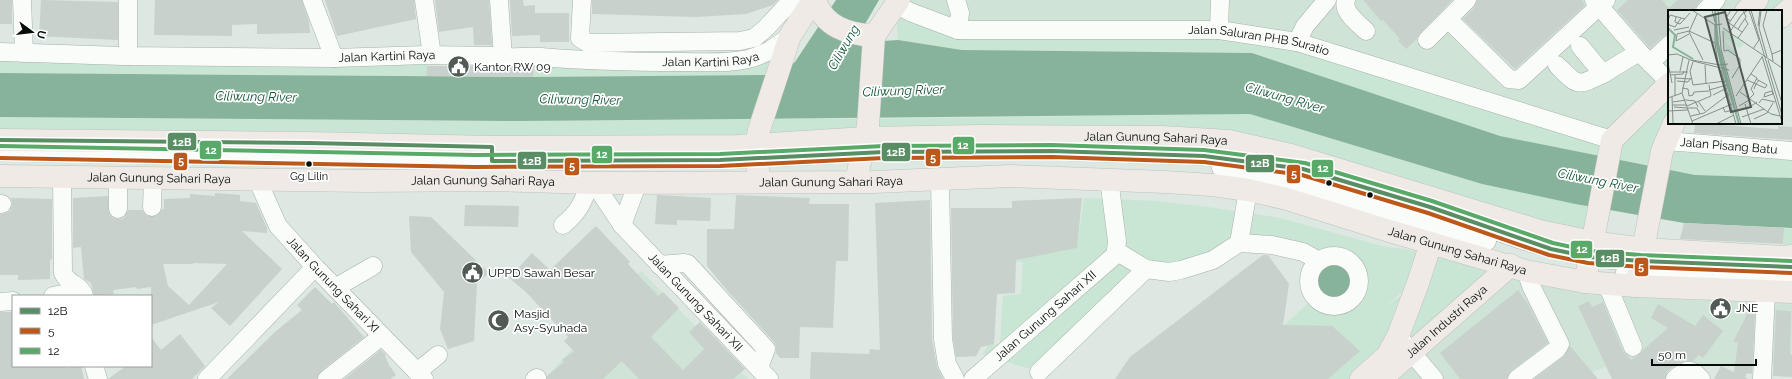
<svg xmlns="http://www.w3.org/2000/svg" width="1792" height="379" font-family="Raleway,sans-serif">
<rect width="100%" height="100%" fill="#dce8e1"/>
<g fill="#cfe4d7">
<polygon points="899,0 1758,0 1746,11 1669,11 1669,85 1612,140 1297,42 958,30"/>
<polygon points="1511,266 1792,292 1792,365 1611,365 1573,379 1381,379"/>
<polygon points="641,271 748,379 545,379"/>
</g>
<g fill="#c9e5d4" fill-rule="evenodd">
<polygon points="1757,0 1792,0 1781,11 1746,11"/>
<polygon points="896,4 958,30 1219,30 1297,42 1612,139 1669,84 1669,123 1662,151 1792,158 1792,178 1695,175 1500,136 1252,53 962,50 898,40"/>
<polygon points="0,51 428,58 426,76 0,73"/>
<polygon points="769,51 777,75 533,77 534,59 644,62"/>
<polygon points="1250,114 1485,185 1598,209 1592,242 1291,155 0,140 0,117 478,121 763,118 870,119"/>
<path d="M 1084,198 L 1155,201 L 1208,207 L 1280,218 L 1382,246 L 1511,266 L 1362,379 L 1225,379 L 1315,297 C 1333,312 1352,307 1358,284 L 1346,258 C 1335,255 1329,256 1319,261 L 1272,245 L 1154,271 L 1039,372 L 983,354 L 988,345 L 1000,344 L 1003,296 L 1021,294 L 1023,262 L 1009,261 L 1077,248 ZM 1411,285 L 1410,290 L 1384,307 Z"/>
<polygon points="1784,228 1792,228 1792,252 1783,252"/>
</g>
<g fill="#88b39b">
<polygon points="836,0 879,0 854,43 898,40 962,50 1252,53 1500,136 1695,175 1792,178 1792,228 1684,223 1575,204 1482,184 1250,114 520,121 0,117 0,73 532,77 777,75 795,62"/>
<circle cx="1334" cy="281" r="25"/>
</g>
<g fill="#c8d1cc" fill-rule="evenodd">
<rect x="0" y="0" width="12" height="24"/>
<polygon points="41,0 118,2 118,40 39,36"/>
<polygon points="155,0 302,0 309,21 310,33 257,34 257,24 232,25 232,36 154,35"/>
<polygon points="325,0 414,0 416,19 337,36"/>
<polygon points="435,0 489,0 492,45 474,45 473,27 439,32"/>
<polygon points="510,0 523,0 524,6 535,5 535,13 569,13 569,42 540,42 540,35 512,36"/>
<polygon points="592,0 778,0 773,5 746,14 696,17 592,14"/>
<polygon points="1363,0 1452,0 1420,33 1417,39 1406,49 1398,41 1400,39 1383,20 1381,21"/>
<polygon points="1477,0 1582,0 1585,5 1515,69 1463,19 1475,7"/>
<polygon points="1628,0 1662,0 1669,8 1678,0 1701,0 1695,8 1695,11 1669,11 1669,35 1662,37 1650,48 1617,10"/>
<polygon points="427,66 491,66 503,68 534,67 533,77 426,76"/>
<polygon points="1695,123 1761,128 1778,129 1778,126 1792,127 1792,140 1694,133"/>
<path d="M 215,193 L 240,195 L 240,201 L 256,203 L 267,228 L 267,233 L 242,231 L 282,269 L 230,326 L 211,308 L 219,302 L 151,325 L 151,287 L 137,289 L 136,287 L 113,290 L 114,294 L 94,296 L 91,283 L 84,279 L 81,247 L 73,248 L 73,198 L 108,196 L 109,214 L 113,218 L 118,219 L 124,218 L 128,210 L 142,210 L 147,216 L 157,216 L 162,209 L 164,209 L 164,199 L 190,198 L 190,194 L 215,196 ZM 193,263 L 227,264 L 189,305 L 168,286 L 163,264 L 193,264 Z"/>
<polygon points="657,195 711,198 710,221 677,220 677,225 655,224"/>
<polygon points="736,195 810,198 809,204 849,204 848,261 836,261 833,328 800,327 799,358 780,358 776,353 776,347 774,342 726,289 707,266 707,229 734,229"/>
<polygon points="11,198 52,199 52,259 50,260 50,279 18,280 18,275 0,275 0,214 7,213 11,210 12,204"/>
<polygon points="1082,198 1077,248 1016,260 1015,293 997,294 994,344 981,347 976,356 956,357 953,338 951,208 1012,208 1012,201"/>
<polygon points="930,200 932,339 937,366 943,379 810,379 811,352 869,354 870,349 880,350 875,203"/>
<polygon points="465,205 519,206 518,227 464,226"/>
<polygon points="409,216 431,217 489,273 477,283 474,341 448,349 440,329 444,292 411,252"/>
<polygon points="1684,223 1784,228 1783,244 1680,239"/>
<polygon points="596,226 630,262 628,264 658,296 663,292 679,308 651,337 683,370 704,349 689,332 700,322 745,369 733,379 639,379 622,361 603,379 547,379 547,376 564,362 562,360 574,351 564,341 568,337 525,291 509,278 532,253 550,270"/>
<polygon points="1263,255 1268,255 1289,284 1283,325 1332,326 1360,351 1328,379 1115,379 1130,357"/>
<polygon points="315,287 332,304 334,302 364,337 321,371 317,379 227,379 276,331 302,310 297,305"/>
<polygon points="1518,290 1528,304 1548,343 1511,371 1507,379 1460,379 1440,353"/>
<polygon points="1589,301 1592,307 1603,302 1623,351 1631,360 1641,354 1643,350 1668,328 1651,318 1658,304 1695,326 1703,315 1723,331 1703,358 1699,355 1693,361 1686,361 1677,364 1668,371 1665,379 1612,379 1578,306"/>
<polygon points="1750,308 1755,308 1752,374 1747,373 1745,377 1748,379 1714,379 1721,366 1734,372 1738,342 1733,342"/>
<polygon points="1776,310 1791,311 1790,355 1792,355 1792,377 1773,376"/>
<polygon points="0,312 13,312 13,366 65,366 66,368 81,366 84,379 0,379"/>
<polygon points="180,334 205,366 192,379 108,379 126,366 151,366 151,337 161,350"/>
<polygon points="1570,346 1598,379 1534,379 1563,357"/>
<polygon points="381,350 386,355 385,356 389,365 396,375 390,379 344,379"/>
</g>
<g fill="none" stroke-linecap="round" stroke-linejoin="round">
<defs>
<g id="minor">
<polyline points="22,0 24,53"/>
<polyline points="128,0 128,56"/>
<polyline points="312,0 334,58"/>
<polyline points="424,0 432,55"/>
<polyline points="499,0 503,58"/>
<polyline points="582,0 580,38 588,43 740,41 754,38 765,29 792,0"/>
<polyline points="956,0 960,13 958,30"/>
<path d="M 1346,0 C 1342,12 1358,23 1366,31"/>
<polyline points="1594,0 1639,52 1669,82"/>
<path id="s1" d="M 896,4 L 910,12 L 958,30 L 1219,30 L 1297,42 L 1612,140"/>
<polyline points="1705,11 1716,0"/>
<polyline points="1448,19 1509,79 1519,80 1606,0"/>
<polyline points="1219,30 1220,0"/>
<polyline points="1427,40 1467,0"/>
<polyline points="1297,42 1305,26 1327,0"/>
<polyline points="1580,46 1603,74 1639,52"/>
<path id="s2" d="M 0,52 L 123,56 L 334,58 L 426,55 L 492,56 C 508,59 524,56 541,57 C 588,61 634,62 681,62 C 703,62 726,64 748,59 C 765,55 777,46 790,36"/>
<polyline points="1650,63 1669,45"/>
<path d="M 1557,65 C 1578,86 1576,87 1603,74"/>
<path id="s3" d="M 1666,141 L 1792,151"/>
<polyline points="0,152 475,161 720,160 884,152 1052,151 1204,156 1277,165 1320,174"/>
<polyline points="1221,168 1293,185 1487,241"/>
<path d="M 62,177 L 63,273 C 69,286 81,284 84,296"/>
<polyline points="118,178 118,209"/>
<path id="s4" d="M 257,179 L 278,226 L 315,267 L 424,379"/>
<polyline points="940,180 943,339 947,364 955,379"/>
<path id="s5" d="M 594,183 L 622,225 L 769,379"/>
<polyline points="0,204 2,204"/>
<polyline points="152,207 153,178"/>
<path d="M 1429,207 C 1481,225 1534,248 1589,257 C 1631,264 1676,262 1719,264"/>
<path d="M 563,225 C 579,212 583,202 590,183"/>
<polyline points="622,225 638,182"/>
<polyline points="1239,243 1248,190"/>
<polyline points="1116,251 1146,269 1169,272 1181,270 1213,260 1239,243 1272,245 1303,252 1319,261"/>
<circle cx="1334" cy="281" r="25"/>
<polyline points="659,265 684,263 688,264 766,349 759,368"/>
<polyline points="1625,272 1717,278 1792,280"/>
<polyline points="1607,284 1633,347"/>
<polyline points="335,288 373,266"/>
<polyline points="53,296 72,292 79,288"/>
<polyline points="0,302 13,301"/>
<polyline points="1402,341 1434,379"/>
<polyline points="94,366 98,379"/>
<polyline points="417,372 438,355"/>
<polyline points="1039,372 1146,269"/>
<polyline points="207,379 315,267"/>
<polyline points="327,379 382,336"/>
<polyline points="535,379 537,378"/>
<path id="s6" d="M 973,379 L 1114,256 L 1116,251 L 1117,241 L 1109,179"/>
<polyline points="1517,379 1557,349 1560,344 1532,288 1526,271"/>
<path d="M 1675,379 C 1686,369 1691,367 1701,379"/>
<polyline points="1762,379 1766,291"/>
</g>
<g id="major">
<path d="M 815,0 C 824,27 848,34 874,36"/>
<polyline points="1746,11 1757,0"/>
<polyline points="1781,17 1792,7"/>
<path id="s7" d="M 0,140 L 309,143 L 492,147 L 738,146 L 866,138 L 979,136 L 1162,137 L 1229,141 L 1291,155 L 1540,231 L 1592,242 L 1644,249 L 1784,257 L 1792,256"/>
<path id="s8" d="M 0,176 L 366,181 L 492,180 L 594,183 L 874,182 L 1010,176 L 1165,182 L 1212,185 L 1248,190 L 1287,199 L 1386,230 L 1526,271 L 1585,282 L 1636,286 L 1792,292"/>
<polyline points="856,181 868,126 874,36 899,0"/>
<polyline points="759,182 756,145 759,130 790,36 813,0"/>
<polyline points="1585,282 1612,140 1669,84"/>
<polyline points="1636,286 1662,151 1674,123"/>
<polyline points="1361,379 1387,356 1398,336 1418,283 1431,243"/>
<path id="s9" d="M 1381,379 L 1511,265"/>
</g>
</defs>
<use href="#minor" stroke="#a7b0ab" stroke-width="19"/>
<use href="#major" stroke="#bcc2bf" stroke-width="23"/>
<use href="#minor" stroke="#fafcfa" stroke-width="18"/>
<use href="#major" stroke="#f0eae6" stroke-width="22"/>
<defs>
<polyline id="bus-1" points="0,140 309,143 492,147 492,161 720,160 884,152 1052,151 1204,156 1303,169 1430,207 1551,249 1589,257 1641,261 1792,267"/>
<polyline id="bus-2" points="0,158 475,167 720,166 884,158 1052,157 1204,162 1302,175 1428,213 1549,255 1588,263 1641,267 1792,273"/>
<polyline id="bus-3" points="0,146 475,155 720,154 884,146 1052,145 1204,150 1305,163 1432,201 1553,243 1590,251 1641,255 1792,261"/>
</defs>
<use href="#bus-1" stroke="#fff" stroke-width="7"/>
<use href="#bus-2" stroke="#fff" stroke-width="7"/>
<use href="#bus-3" stroke="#fff" stroke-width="7"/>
<use href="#bus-1" stroke="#598e64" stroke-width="4"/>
<use href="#bus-2" stroke="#bc581a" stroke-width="4"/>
<use href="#bus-3" stroke="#59aa68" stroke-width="4"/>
</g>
<defs>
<symbol id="civic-disc" viewBox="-11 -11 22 22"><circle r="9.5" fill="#515a55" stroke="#fff"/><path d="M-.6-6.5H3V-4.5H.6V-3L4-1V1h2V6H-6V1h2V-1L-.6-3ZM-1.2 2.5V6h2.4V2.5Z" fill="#fff"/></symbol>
<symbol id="mosque-disc" viewBox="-11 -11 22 22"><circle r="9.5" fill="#515a55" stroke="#fff"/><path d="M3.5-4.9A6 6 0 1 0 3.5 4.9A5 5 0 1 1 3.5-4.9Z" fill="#fff"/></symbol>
</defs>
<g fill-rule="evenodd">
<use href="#civic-disc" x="446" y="54" width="25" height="25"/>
<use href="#civic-disc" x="460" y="260" width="25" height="25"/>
<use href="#civic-disc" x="1708" y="296" width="25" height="25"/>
<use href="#mosque-disc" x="486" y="308" width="25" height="25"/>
</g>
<g fill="#060d09" stroke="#fff" stroke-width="1.5">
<circle cx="309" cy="164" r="3.5"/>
<circle cx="1329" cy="183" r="3.5"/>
<circle cx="1370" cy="195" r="3.5"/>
</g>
<g text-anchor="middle" stroke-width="3.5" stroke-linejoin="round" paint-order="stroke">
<g font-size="11" fill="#060d09" stroke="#fff">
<text x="309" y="180">Gg Lilin</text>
</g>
<g font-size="12" fill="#060d09" stroke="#fff">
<text dy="4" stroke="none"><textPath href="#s1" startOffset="369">Jalan Saluran PHB Suratio</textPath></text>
<text dy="4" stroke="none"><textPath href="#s2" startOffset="387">Jalan Kartini Raya</textPath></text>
<text dy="4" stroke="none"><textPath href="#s2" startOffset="711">Jalan Kartini Raya</textPath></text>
<text dy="4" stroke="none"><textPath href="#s7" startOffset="1156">Jalan Gunung Sahari Raya</textPath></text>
<text dy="4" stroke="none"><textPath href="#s3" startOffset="63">Jalan Pisang Batu</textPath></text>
<text dy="4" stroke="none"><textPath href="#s8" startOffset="159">Jalan Gunung Sahari Raya</textPath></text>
<text dy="4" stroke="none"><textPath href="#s8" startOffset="483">Jalan Gunung Sahari Raya</textPath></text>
<text dy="4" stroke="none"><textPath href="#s8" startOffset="831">Jalan Gunung Sahari Raya</textPath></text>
<text dy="4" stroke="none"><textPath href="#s8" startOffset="1467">Jalan Gunung Sahari Raya</textPath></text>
<text dy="4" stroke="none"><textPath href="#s4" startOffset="132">Jalan Gunung Sahari XI</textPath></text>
<text dy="4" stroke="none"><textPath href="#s5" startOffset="157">Jalan Gunung Sahari XII</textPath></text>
<text dy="4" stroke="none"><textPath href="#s6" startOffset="96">Jalan Gunung Sahari XII</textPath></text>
<text dy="4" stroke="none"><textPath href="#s9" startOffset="87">Jalan Industri Raya</textPath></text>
</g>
<g font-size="12" fill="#060d09" stroke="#fff" text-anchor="start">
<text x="474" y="71">Kantor RW 09</text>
<text x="488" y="277">UPPD Sawah Besar</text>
<text x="1736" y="312">JNE</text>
<text x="514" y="318">Masjid<tspan x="514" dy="14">Asy-Syuhada</tspan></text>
</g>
<g font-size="13" font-style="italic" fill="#125638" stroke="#fff">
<text transform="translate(843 47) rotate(-60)" y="5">Ciliwung</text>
<text transform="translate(903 90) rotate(-2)" y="5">Ciliwung River</text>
<text transform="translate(256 96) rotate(1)" y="5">Ciliwung River</text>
<text transform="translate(1285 97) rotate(16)" y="5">Ciliwung River</text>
<text transform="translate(580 99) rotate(1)" y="5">Ciliwung River</text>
<text transform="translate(1598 180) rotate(11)" y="5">Ciliwung River</text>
</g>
</g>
<g transform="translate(1668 10)">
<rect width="114" height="114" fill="#dce8e1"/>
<path d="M 55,19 L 76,33 L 72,38 L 57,28 L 58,33 L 68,42 L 67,45 L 58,42 Z" fill="#c9e5d4"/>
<path d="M 46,0 L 48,0 L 51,34 L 72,114 L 70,114 L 52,54 L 48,35 Z" fill="#88b39b"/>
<path fill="none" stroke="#88b39b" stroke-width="2" d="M 0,18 L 7,25 L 5,37 L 25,49"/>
<path fill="none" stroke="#86908b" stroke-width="1" d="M 24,0 L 47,15 L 54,14M 44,0 L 47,12M 50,0 L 53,39 L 73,114M 70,0 L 61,13 L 74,22M 81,0 L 91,30 L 85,39M 83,0 L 114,105M 93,0 L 91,18 L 99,47M 99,0 L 95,15 L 104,44M 29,4 L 21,22 L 35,50M 8,7 L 7,12 L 12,14 L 22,3M 0,10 L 2,5 L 17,9M 0,11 L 1,15 L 7,17 L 13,8M 63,11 L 58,8 L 63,0M 47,15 L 47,33 L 50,55M 90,16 L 92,0M 55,18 L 114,58M 70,19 L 78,7 L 75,0M 6,20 L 21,17M 55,21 L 56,41M 61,23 L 74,4 L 80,0M 70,28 L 80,14 L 77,9M 8,31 L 9,24 L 21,21 L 47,33M 8,31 L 21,24M 56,41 L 60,40 L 72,49 L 72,55 L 64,68M 0,45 L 9,44 L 25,51 L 61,60M 94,46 L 114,112M 24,50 L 52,55 L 60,54M 100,50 L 114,93M 105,51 L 104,44 L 114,40M 25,52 L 22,61 L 25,75 L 58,71M 0,53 L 4,73M 37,55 L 38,74M 53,60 L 68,114M 12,61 L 15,47M 1,62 L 20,62M 2,65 L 15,64 L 16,61M 7,65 L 7,86M 7,68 L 23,69M 79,70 L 88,74 L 91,70M 9,71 L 20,72 L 23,68M 14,78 L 20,79 L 21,86 L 25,85 L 26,82 L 41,81M 86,79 L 88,74 L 97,78 L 99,75 L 88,69M 41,80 L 59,75M 104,81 L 105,84 L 96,87 L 97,83 ZM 72,82 L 103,104 L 112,106M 14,83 L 21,50M 14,83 L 25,114M 45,85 L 59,78M 68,86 L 94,47M 4,87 L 5,113M 0,88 L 14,83M 82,88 L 86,84 L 83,79 L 89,68 L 83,64M 18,90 L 27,91 L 30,97M 30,91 L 37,101M 5,92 L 18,90M 91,93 L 94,89 L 107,92M 77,94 L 83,114M 5,95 L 19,95M 19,96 L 43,86 L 41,75M 71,96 L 83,89M 6,97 L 19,98M 55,97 L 57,102 L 65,100M 20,98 L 29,98 L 32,104M 79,99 L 89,92M 0,101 L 20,100M 23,106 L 36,103 L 61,84M 74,107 L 96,99M 86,109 L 99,103 L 105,93M 24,111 L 64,94M 48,114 L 66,105"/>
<path fill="#515a55" fill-opacity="0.15" stroke="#515a55" stroke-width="2" d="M 57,2 L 83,97 L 63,102 L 37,7 Z"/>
<rect width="114" height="114" fill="none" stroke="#060d09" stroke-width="2"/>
</g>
<g stroke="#fff" stroke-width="1.5">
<rect x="167" y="132" width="30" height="19" rx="4" fill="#598e64"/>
<rect x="952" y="136" width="23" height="19" rx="4" fill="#59aa68"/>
<rect x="199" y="140" width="23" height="20" rx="4" fill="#59aa68"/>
<rect x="881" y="142" width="30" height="20" rx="4" fill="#598e64"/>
<rect x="591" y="145" width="22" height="19" rx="4" fill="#59aa68"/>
<rect x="925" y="148" width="16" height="19" rx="4" fill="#bc581a"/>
<rect x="517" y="151" width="30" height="19" rx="4" fill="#598e64"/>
<rect x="173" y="152" width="15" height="19" rx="4" fill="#bc581a"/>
<rect x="1245" y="154" width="30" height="19" rx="4" fill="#598e64"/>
<rect x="564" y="157" width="16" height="19" rx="4" fill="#bc581a"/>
<rect x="1311" y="159" width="23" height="19" rx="4" fill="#59aa68"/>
<rect x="1286" y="164" width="15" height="20" rx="4" fill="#bc581a"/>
<rect x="1570" y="240" width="23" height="19" rx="4" fill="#59aa68"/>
<rect x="1595" y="249" width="30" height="19" rx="4" fill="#598e64"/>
<rect x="1634" y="257" width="15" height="20" rx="4" fill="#bc581a"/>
</g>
<g font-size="11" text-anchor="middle" font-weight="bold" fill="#fff">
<text x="182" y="146">12B</text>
<text x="963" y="149">12</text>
<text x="211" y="154">12</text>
<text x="896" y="156">12B</text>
<text x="602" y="158">12</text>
<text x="933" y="162">5</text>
<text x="532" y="165">12B</text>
<text x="181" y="165">5</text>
<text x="1260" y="167">12B</text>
<text x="572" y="170">5</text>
<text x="1323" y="172">12</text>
<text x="1294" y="178">5</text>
<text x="1582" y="253">12</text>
<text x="1610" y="262">12B</text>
<text x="1641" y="271">5</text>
</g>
<rect x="12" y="295" width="140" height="72" fill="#ffffff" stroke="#9b9e9d"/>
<rect x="20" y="308" width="20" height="6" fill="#598e64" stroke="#9b9e9d"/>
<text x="48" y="315" font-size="12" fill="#060d09">12B</text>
<rect x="20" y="328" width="20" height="6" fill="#bc581a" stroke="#9b9e9d"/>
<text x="48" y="335" font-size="12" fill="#060d09">5</text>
<rect x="20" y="348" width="20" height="6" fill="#59aa68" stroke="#9b9e9d"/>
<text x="48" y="355" font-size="12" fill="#060d09">12</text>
<g transform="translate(32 32) rotate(105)" stroke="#ffffff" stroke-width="3" paint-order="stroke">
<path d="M0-3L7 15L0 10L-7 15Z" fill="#060d09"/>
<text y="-6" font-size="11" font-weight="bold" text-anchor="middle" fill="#060d09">U</text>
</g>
<path d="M1652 359v6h104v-6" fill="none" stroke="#060d09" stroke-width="2"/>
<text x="1658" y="359" font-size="12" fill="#060d09" stroke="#ffffff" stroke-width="3" paint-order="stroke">50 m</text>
</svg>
